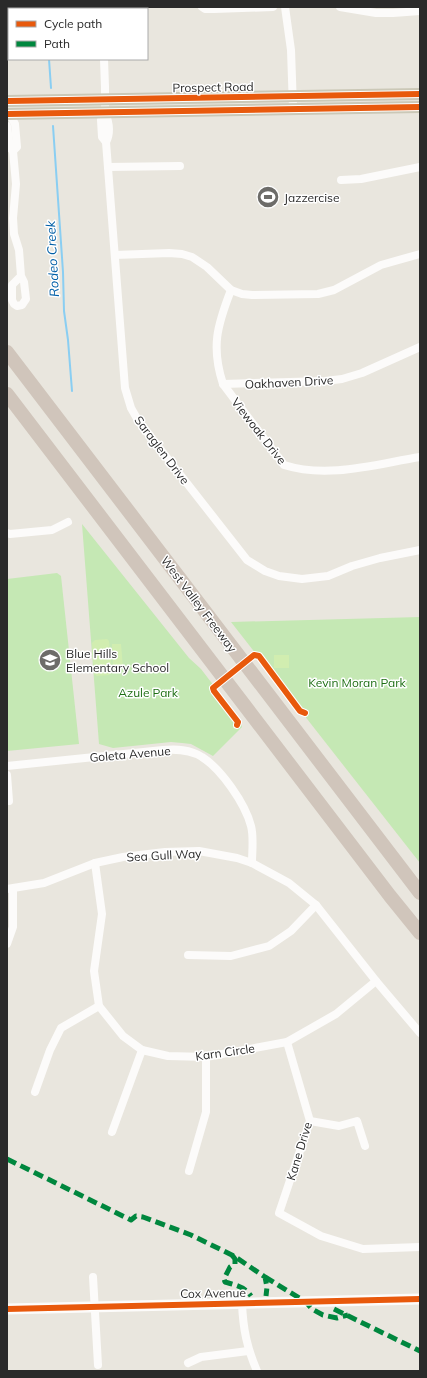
<svg xmlns="http://www.w3.org/2000/svg" width="427" height="1378" font-family="Mulish,sans-serif">
	<rect width="100%" height="100%" fill="#e9e6de"/>
	<g fill="#c5e8b4">
		<path d="M82 524 189 658 201 669 240 720 242 727 213 756 191 744 182 743 171 742 113 748 99 744Z"/>
		<path d="M57 573 61 576 79 744 7 751V579Z"/>
		<path d="M420 617V863L231 622Z"/>
	</g>
	<g fill="#d1edb0">
		<path d="M107 639 109 641 112 672 109 675 97 676 94 674 92 643 95 640Z"/>
		<path d="M112 644H121L123 668 113 669Z"/>
		<rect x="274" y="655" width="15" height="13"/>
	</g>
	<g fill="none" stroke-linecap="round" stroke-linejoin="round">
		<g stroke="#8acef2" stroke-width="2">
			<path d="M45 7V9"/>
			<path d="M49 59 51 88"/>
			<path d="M53 126 63 272 64 311 68 340 72 391"/>
		</g>
		<g stroke="#fcfbfa" stroke-width="8">
			<path d="M100 7V9"/>
			<path d="M202 7 205 9H214L273 7"/>
			<path d="M285 7 291 50 293 108"/>
			<path d="M340 7 376 13H393L420 11"/>
			<path d="M104 59 105 87V112L101 120 102 137 106 142 125 388 131 408 139 422 247 560 265 571 279 576 302 579 328 576 352 566 380 558 420 550"/>
			<path d="M105 112C109 122 111 133 106 142"/>
			<path d="M9 113 15 124 17 147 13 151"/>
			<path d="M7 126 10 148 13 151 16 184 13 218 14 234 19 250 21 276 24 282 26 299 22 305 17 306 14 304 12 300V285L21 276"/>
			<path d="M108 167 180 166"/>
			<path d="M341 180 361 179 420 167"/>
			<path d="M115 255 169 253 182 254 192 257 207 267 231 290 242 294 252 295 318 294 334 290 381 265 420 254"/>
			<path d="M231 290C217 326 211 347 223 384L284 465C328 479 376 464 420 457"/>
			<path d="M223 384 325 381 342 379 362 373 420 347"/>
			<path d="M7 533 10 534 52 530 68 522"/>
			<path d="M7 766 163 750C176 749 190 749 202 757 221 769 245 803 251 826 254 837 252 851 252 863"/>
			<path d="M7 775 9 801"/>
			<path d="M95 863 102 914 94 971 99 1006 123 1036 142 1050 168 1056 206 1057 287 1042 336 1014 376 981"/>
			<path d="M7 889 44 883 95 863 123 857 165 852 199 851 237 858 252 863 289 883 316 905 376 981 420 1033"/>
			<path d="M7 944 13 927V889"/>
			<path d="M188 955 231 956 269 946 291 931 316 905"/>
			<path d="M287 1042 310 1121 279 1213 321 1236 363 1249 420 1247"/>
			<path d="M35 1092 50 1050 61 1028 99 1006"/>
			<path d="M310 1121 339 1126 357 1121 365 1146"/>
			<path d="M112 1132 142 1050"/>
			<path d="M189 1171 206 1112V1057"/>
			<path d="M93 1277 98 1365"/>
			<path d="M242 1303C243 1329 247 1348 257 1371"/>
			<path d="M188 1363 201 1357 248 1351"/>
		</g>
		<path stroke="#fcfbfa" stroke-width="11" d="M7 1309 420 1299"/>
		<g stroke="#cbc8b7" stroke-width="12">
			<path d="M7 101 420 94"/>
			<path d="M7 114 420 107"/>
		</g>
		<g stroke="#d0c5bb" stroke-width="14">
			<path d="M7 352 420 893"/>
			<path d="M7 394 390 896 420 933"/>
		</g>
		<g stroke="#00873e" stroke-width="5" stroke-dasharray="10 5" stroke-linecap="butt">
			<path d="M7 1159 131 1220 136 1216 143 1217 191 1235 234 1256 265 1277 267 1287 266 1296"/>
			<path d="M232 1255 235 1259V1264L230 1267 224 1279 225 1282C236 1285 245 1287 251 1296"/>
			<path d="M265 1277 306 1302 312 1309 323 1315 337 1318 348 1315"/>
			<path d="M334 1309 420 1351"/>
		</g>
		<g stroke="#fff" stroke-width="8">
			<g id="cycleway">
				<path d="M7 101 420 94"/>
				<path d="M7 114 420 107"/>
				<path d="M237 725 238 722 214 691 213 688 254 655 259 656 300 711 305 713"/>
				<path d="M7 1309 420 1299"/>
			</g>
		</g>
		<use href="#cycleway" stroke="#e8590c" stroke-width="6"/>
	</g>
	<defs>
		<g id="stadium-disc" transform="scale(1.15)"><circle r="9.5" fill="#6d6c69" stroke="#fff"/><path d="M0-5a6.5 5 0 1 0 0 10a6.5 5 0 1 0 0-10ZM-3.5-1.8h7v3.6h-7Z" fill="#fff"/></g>
		<g id="school-disc" transform="scale(1.15)"><circle r="9.5" fill="#6d6c69" stroke="#fff"/><path d="M0-5L7-2L0 1L-7-2ZM-4 1L0 2.5L4 1V4Q0 6-4 4Z" fill="#fff"/></g>
	</defs>
	<g fill-rule="evenodd">
		<use href="#stadium-disc" x="268" y="197"/>
		<use href="#school-disc" x="50" y="660"/>
	</g>
	<g text-anchor="middle" dominant-baseline="central" stroke-width="3" stroke-linejoin="round" paint-order="stroke">
		<g font-size="12" fill="#2a2a2a" stroke="#fff">
			<text transform="translate(213 87) rotate(-1)">Prospect Road</text>
			<text transform="translate(289 382) rotate(-3)">Oakhaven Drive</text>
			<text transform="translate(259 431) rotate(52)">Viewoak Drive</text>
			<text transform="translate(162 450) rotate(53)">Saraglen Drive</text>
			<text transform="translate(199 604) rotate(53)">West Valley Freeway</text>
			<text transform="translate(130 754) rotate(-5)">Goleta Avenue</text>
			<text transform="translate(164 855) rotate(-3)">Sea Gull Way</text>
			<text transform="translate(225 1052) rotate(-8)">Karn Circle</text>
			<text transform="translate(299 1151) rotate(-73)">Kane Drive</text>
			<text transform="translate(213 1293) rotate(-1)">Cox Avenue</text>
		</g>
		<g font-size="12" fill="#2a2a2a" stroke="#fff" text-anchor="start">
			<text x="284" y="197">Jazzercise</text>
			<text x="66" y="653">Blue Hills<tspan x="66" dy="14">Elementary School</tspan></text>
		</g>
		<g font-size="12" fill="#1d6e13" stroke="#fff">
			<text x="357" y="682">Kevin Moran Park</text>
			<text x="148" y="692">Azule Park</text>
		</g>
		<g font-size="13" font-style="italic" fill="#005fa7" stroke="#fff">
			<text transform="translate(52 259) rotate(-93)">Rodeo Creek</text>
		</g>
	</g>
	<rect width="427" height="1378" fill="none" stroke="#2a2a2a" stroke-width="16"/>
	<rect x="8" y="8" width="140" height="52" fill="#ffffff" stroke="#aaaaaa"/>
	<rect x="16" y="21" width="20" height="6" fill="#e8590c" stroke="#aaaaaa"/>
	<text x="44" y="28" font-size="12" fill="#2a2a2a">Cycle path</text>
	<rect x="16" y="41" width="20" height="6" fill="#00873e" stroke="#aaaaaa"/>
	<text x="44" y="48" font-size="12" fill="#2a2a2a">Path</text>
</svg>
